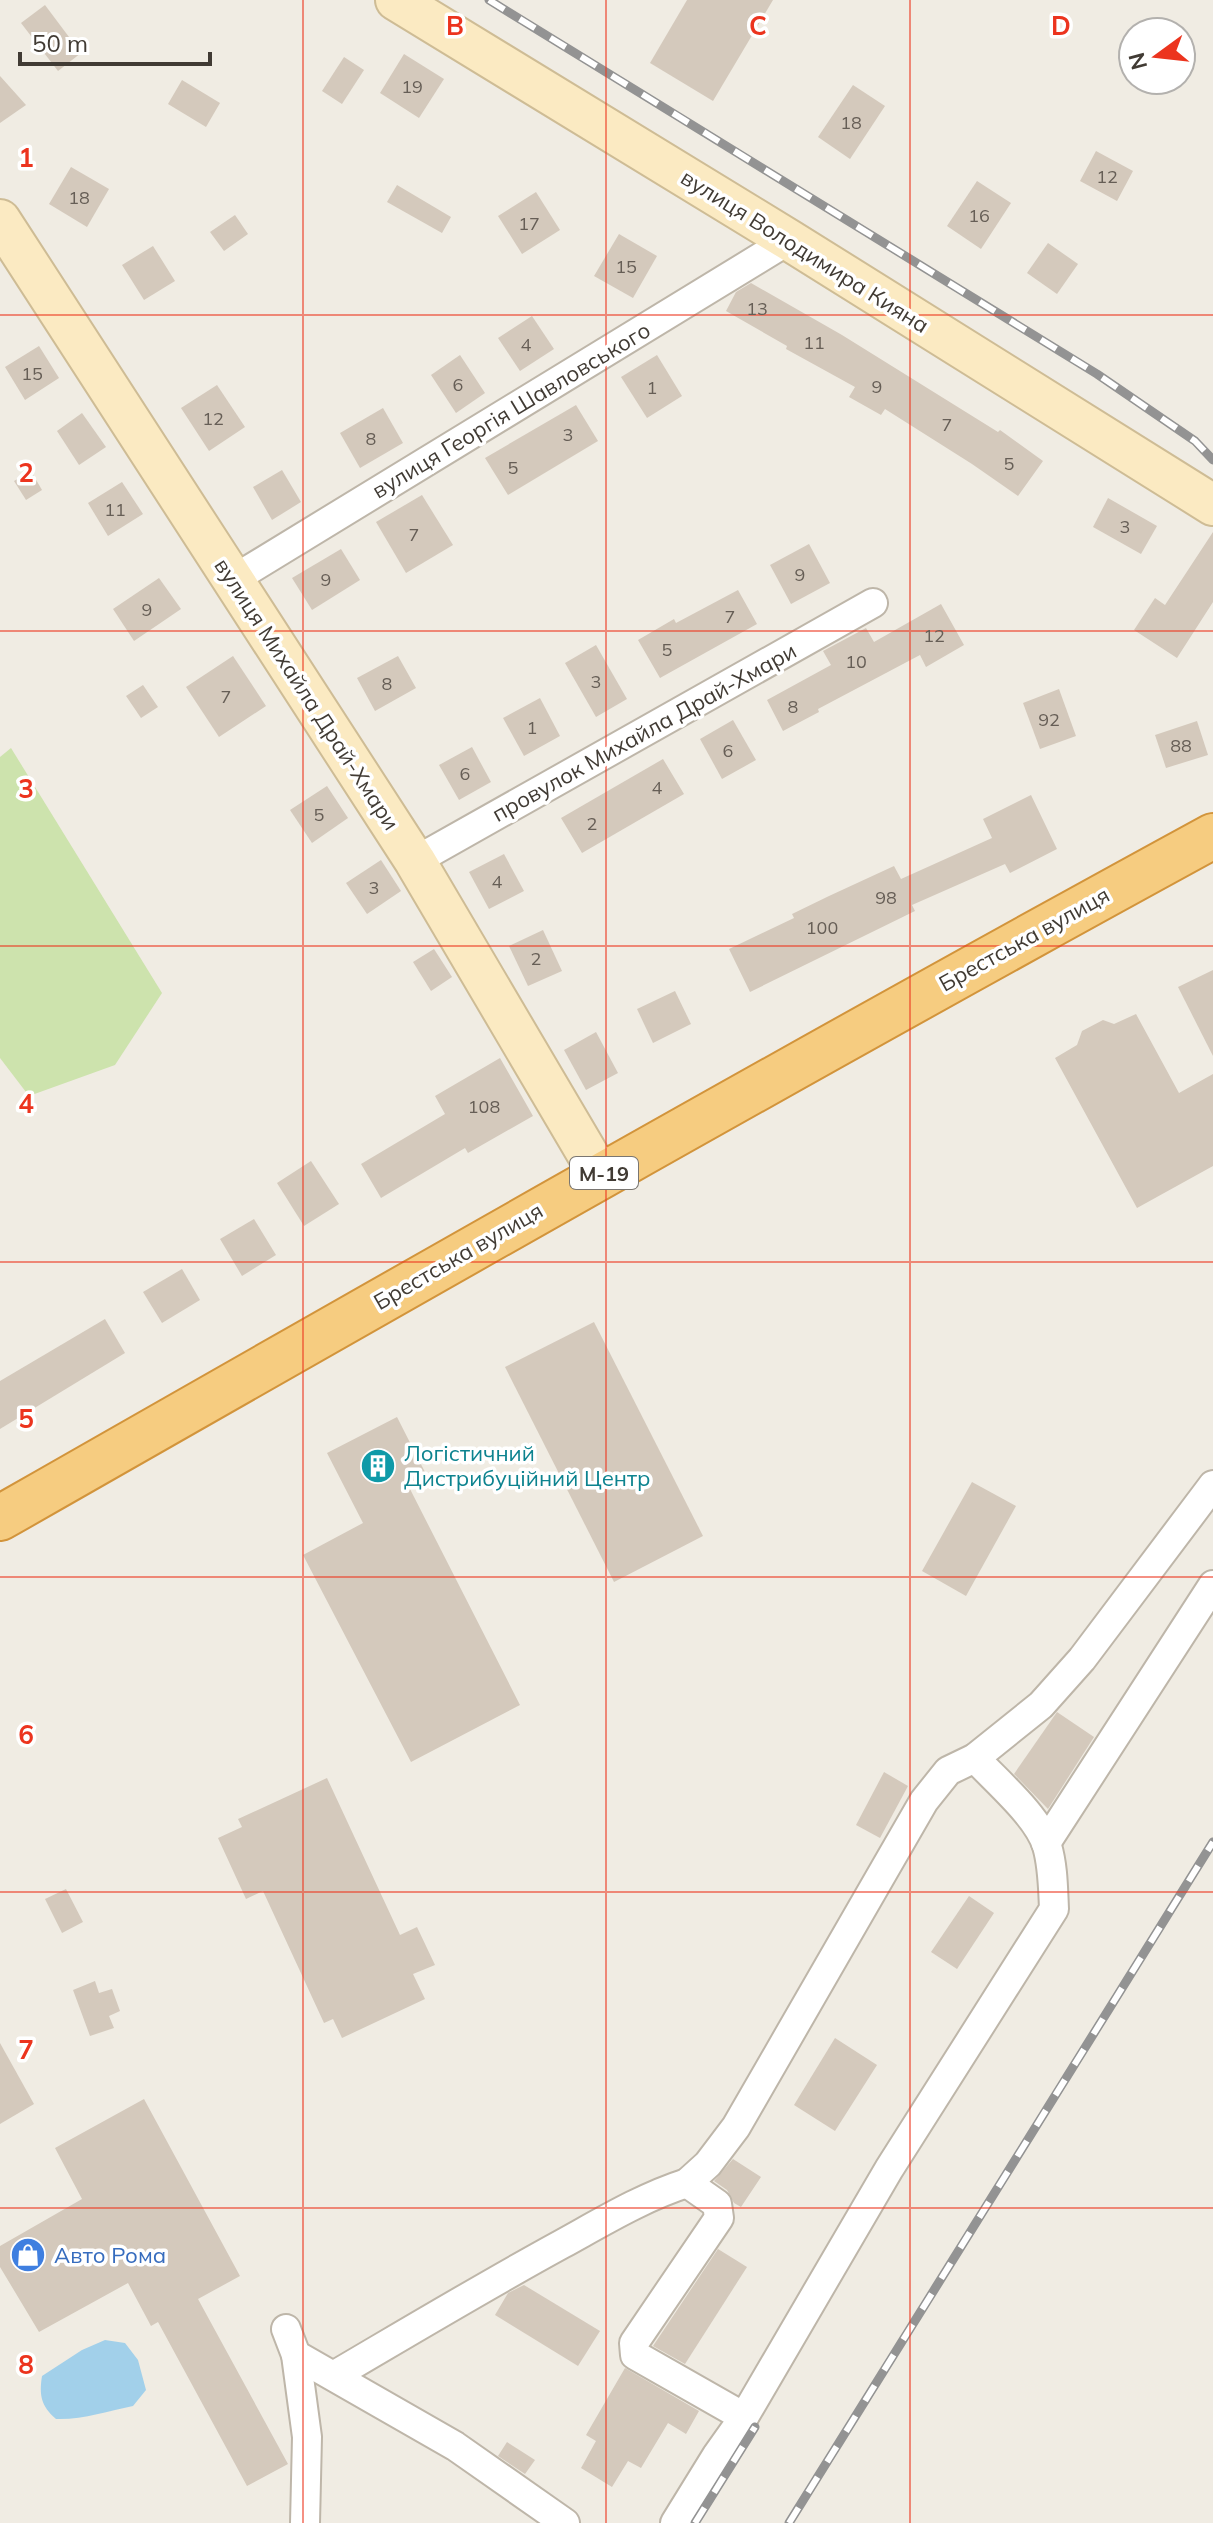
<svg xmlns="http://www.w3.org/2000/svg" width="1213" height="2523" font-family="Mulish,sans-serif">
	<rect width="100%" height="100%" fill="#f0ece3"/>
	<path fill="#cde3ad" d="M11 748 162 993 115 1065 29 1096 0 1058V757Z"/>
	<path fill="#a2d0ea" d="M105 2340 125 2343 138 2360 146 2390 133 2406C108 2411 82 2420 56 2419 41 2406 39 2395 42 2376L82 2350Z"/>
	<g fill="#d4c9bc">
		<path d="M687 0H773L713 101 650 63Z"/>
		<path d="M45 5 81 53 58 71 21 23Z"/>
		<path d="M404 54 444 79 419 118 380 93Z"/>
		<path d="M344 57 364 70 342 104 322 91Z"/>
		<path d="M0 76 26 105 0 123Z"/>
		<path d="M182 80 220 103 206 127 168 104Z"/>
		<path d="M853 85 885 106 850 159 818 137Z"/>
		<path d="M1096 151 1133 171 1117 201 1080 181Z"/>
		<path d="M71 167 109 189 87 227 49 204Z"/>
		<path d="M977 181 1011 203 981 249 947 226Z"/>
		<path d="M397 185 451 217 442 233 387 202Z"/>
		<path d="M536 192 560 230 522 254 498 216Z"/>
		<path d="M235 215 248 234 224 251 210 232Z"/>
		<path d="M619 234 657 256 633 298 594 276Z"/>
		<path d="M1048 243 1078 264 1057 294 1027 273Z"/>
		<path d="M153 246 175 281 144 300 122 265Z"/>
		<path d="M751 283 842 335 998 432 1000 430 1043 461 1018 496 972 464 885 409 881 415 849 397 855 387 786 349 787 346 726 311 736 292Z"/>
		<path d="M532 316 554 349 520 371 498 338Z"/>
		<path d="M39 346 59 378 25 400 5 367Z"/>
		<path d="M460 355 485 393 456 413 431 375Z"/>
		<path d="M657 355 682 396 647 418 621 377Z"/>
		<path d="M217 385 245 427 209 451 181 408Z"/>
		<path d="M576 405 598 441 508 495 485 458Z"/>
		<path d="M383 408 403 443 360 468 340 433Z"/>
		<path d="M82 413 106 447 79 465 57 431Z"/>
		<path d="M282 470 301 502 272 520 253 487Z"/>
		<path d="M31 471 42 490 26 500 14 481Z"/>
		<path d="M122 482 143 514 108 536 88 503Z"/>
		<path d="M422 495 453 545 406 573 376 522Z"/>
		<path d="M1108 498 1157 526 1141 554 1093 527Z"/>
		<path d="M1213 532V602L1177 658 1134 630 1155 598 1165 605Z"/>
		<path d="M809 544 830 583 791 604 770 565Z"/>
		<path d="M341 549 360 580 312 610 292 578Z"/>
		<path d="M159 578 181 609 134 641 113 609Z"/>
		<path d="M738 590 757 624 660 678 638 640 674 619 676 623Z"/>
		<path d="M941 604 964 645 926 667 920 655 818 709 819 712 783 731 767 700 831 665 823 651 866 628 874 642Z"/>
		<path d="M596 645 627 699 596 717 565 663Z"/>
		<path d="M233 656 266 706 219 737 186 687Z"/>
		<path d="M398 656 416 688 375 711 357 678Z"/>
		<path d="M143 685 158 707 141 718 126 696Z"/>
		<path d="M1059 689 1076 736 1040 749 1023 703Z"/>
		<path d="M540 698 560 736 524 756 503 718Z"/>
		<path d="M733 720 756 760 722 779 700 739Z"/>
		<path d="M1197 721 1208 755 1166 768 1155 735Z"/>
		<path d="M472 747 491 782 459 800 439 765Z"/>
		<path d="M663 759 684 794 582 853 561 818Z"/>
		<path d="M327 786 348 818 312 843 290 810Z"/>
		<path d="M1031 795 1057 849 1010 873 1005 864 912 905 915 911 750 992 729 949 794 918 792 914 829 896 894 866 901 879 992 838 983 819Z"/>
		<path d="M504 854 524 891 489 909 469 872Z"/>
		<path d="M381 860 401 891 367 914 346 883Z"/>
		<path d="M543 930 562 971 528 986 509 946Z"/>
		<path d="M434 949 452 977 431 991 413 962Z"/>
		<path d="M1213 970V1056L1178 987Z"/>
		<path d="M675 991 691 1024 653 1043 637 1009Z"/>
		<path d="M1136 1014 1179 1093 1213 1074V1166L1137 1208 1055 1058 1077 1045 1082 1031 1103 1020 1114 1024Z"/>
		<path d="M596 1032 618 1073 586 1090 564 1050Z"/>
		<path d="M500 1058 533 1116 468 1153 465 1148 381 1198 361 1164 445 1114 435 1096Z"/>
		<path d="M311 1161 339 1204 304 1226 277 1183Z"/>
		<path d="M254 1219 276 1255 242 1276 220 1239Z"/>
		<path d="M182 1269 200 1300 162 1323 143 1292Z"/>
		<path d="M105 1319 125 1353 0 1429V1381Z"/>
		<path d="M594 1322 703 1536 614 1582 505 1367Z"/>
		<path d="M397 1417 429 1480 410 1489 520 1705 411 1762 303 1555 363 1523 327 1453Z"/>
		<path d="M972 1482 1016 1506 966 1596 922 1571Z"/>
		<path d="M1057 1712 1094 1737 1048 1809 1014 1774Z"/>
		<path d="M884 1772 908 1786 880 1838 856 1825Z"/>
		<path d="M327 1778 400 1935 417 1927 435 1965 413 1974 425 1999 342 2038 333 2019 324 2023 263 1891 246 1899 218 1838 242 1827 238 1819Z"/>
		<path d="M66 1889 83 1922 62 1933 45 1899Z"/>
		<path d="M969 1896 994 1913 957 1969 931 1952Z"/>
		<path d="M95 1981 99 1993 112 1989 120 2011 109 2016 114 2028 90 2036 73 1990Z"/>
		<path d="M835 2038 877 2065 835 2131 794 2105Z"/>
		<path d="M0 2043 34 2104 0 2124Z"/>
		<path d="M144 2099 240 2276 198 2299 288 2464 247 2486 158 2322 151 2326 128 2283 39 2332 0 2267V2246L82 2199 55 2148Z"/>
		<path d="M733 2159 761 2177 741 2207 734 2203 727 2190 714 2181Z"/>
		<path d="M718 2249 747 2267 685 2364 653 2346Z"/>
		<path d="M524 2285 600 2331 578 2366 495 2315 508 2293Z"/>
		<path d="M625 2368 699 2411 686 2434 668 2423 641 2468 628 2461 612 2487 581 2468 596 2441 586 2435Z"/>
		<path d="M507 2442 535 2460 525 2474 498 2456Z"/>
	</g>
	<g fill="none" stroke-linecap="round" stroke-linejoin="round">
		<g stroke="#beb6a9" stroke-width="32">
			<g id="minor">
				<path d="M234 579 789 240"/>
				<path d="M415 861 873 603"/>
				<path d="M1046 1843 1213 1585"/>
				<path d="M286 2329 296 2355 455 2446 565 2523"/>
				<path d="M296 2355 307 2437 305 2523"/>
				<path d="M335 2375C410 2331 485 2286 562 2244 602 2222 643 2197 687 2183"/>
				<path d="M744 2417 635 2355 634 2343 719 2218 717 2204 687 2183 708 2164 736 2127 924 1801 948 1771 975 1758 1041 1705 1082 1659 1213 1485"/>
				<path d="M675 2523 717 2455 744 2417 889 2169 1054 1909C1053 1888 1053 1866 1047 1846 1038 1816 996 1781 975 1758"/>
			</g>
		</g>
		<g stroke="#cebc95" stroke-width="44">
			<g id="secondary">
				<path d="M396 0 789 240 1213 505"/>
				<path d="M0 220 415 861 600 1175"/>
			</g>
		</g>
		<g stroke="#d2943b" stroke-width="48">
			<path id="trunk" d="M0 1518C403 1288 806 1058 1213 836"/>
		</g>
		<use href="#minor" stroke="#fff" stroke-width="28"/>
		<use href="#secondary" stroke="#fbeac2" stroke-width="40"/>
		<use href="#trunk" stroke="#f6cc80" stroke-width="44"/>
		<g stroke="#939393" stroke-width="9">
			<g id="rail">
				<path d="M489 0 1097 374 1195 441 1213 460"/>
				<path d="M695 2523 755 2427"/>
				<path d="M789 2523 1213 1842"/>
			</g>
		</g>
		<use href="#rail" stroke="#fff" stroke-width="6" stroke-dasharray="18" stroke-linecap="butt"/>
	</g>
	<path fill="none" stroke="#ec341e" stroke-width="2" stroke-opacity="0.55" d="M303 0V2523M606 0V2523M910 0V2523M0 315H1213M0 631H1213M0 946H1213M0 1262H1213M0 1577H1213M0 1892H1213M0 2208H1213"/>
	<defs>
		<g id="building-disc" transform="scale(1.8)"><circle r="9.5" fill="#0f9aa8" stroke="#fff"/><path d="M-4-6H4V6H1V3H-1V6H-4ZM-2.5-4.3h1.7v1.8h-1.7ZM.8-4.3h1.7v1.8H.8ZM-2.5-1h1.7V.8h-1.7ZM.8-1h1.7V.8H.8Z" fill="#fff"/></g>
		<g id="shop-disc" transform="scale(1.8)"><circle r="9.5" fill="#3f7fe0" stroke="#fff"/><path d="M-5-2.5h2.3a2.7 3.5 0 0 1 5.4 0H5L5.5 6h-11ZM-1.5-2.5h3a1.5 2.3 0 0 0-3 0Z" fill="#fff"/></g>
	</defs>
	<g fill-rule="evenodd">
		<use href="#building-disc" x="378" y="1466"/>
		<use href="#shop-disc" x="28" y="2255"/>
	</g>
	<g text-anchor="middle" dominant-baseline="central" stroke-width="7" stroke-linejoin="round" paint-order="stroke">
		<g font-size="18" fill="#665e56">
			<text x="412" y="86">19</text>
			<text x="851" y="122">18</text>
			<text x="1107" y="176">12</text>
			<text x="79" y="197">18</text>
			<text x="979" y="215">16</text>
			<text x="529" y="223">17</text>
			<text x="626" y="266">15</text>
			<text x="757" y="308">13</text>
			<text x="814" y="342">11</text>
			<text x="526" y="344">4</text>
			<text x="32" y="373">15</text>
			<text x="458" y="384">6</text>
			<text x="877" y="386">9</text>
			<text x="652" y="387">1</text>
			<text x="213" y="418">12</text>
			<text x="947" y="424">7</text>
			<text x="568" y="434">3</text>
			<text x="371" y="438">8</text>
			<text x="1009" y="463">5</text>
			<text x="513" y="467">5</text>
			<text x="115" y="509">11</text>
			<text x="1125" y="526">3</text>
			<text x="414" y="534">7</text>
			<text x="800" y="574">9</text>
			<text x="326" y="579">9</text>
			<text x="147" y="609">9</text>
			<text x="730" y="616">7</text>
			<text x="934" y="635">12</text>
			<text x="667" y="649">5</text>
			<text x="856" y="661">10</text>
			<text x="596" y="681">3</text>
			<text x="387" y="683">8</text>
			<text x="226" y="696">7</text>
			<text x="793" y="706">8</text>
			<text x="1049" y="719">92</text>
			<text x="532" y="727">1</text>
			<text x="1181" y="745">88</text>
			<text x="728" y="750">6</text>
			<text x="465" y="773">6</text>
			<text x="657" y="787">4</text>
			<text x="319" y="814">5</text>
			<text x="592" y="823">2</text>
			<text x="497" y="881">4</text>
			<text x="374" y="887">3</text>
			<text x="886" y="897">98</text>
			<text x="822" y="927">100</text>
			<text x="536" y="958">2</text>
			<text x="484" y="1106">108</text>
		</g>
		<rect fill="#fff" stroke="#7a7671" stroke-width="2" x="570" y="1157" width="68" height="32" rx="6"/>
		<g font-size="20" font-weight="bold" fill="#413b34">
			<text x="604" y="1173">М-19</text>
		</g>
		<g font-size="22" fill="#413b34" stroke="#fff">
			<text transform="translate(805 251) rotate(32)">вулиця Володимира Кияна</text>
			<text transform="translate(511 410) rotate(-31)">вулиця Георгія Шавловського</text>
			<text transform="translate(307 694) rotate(57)">вулиця Михайла Драй-Хмари</text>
			<text transform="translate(644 732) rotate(-29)">провулок Михайла Драй-Хмари</text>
			<text transform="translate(1024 939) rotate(-29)">Брестська вулиця</text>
			<text transform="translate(458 1256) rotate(-30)">Брестська вулиця</text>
		</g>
		<g font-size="22" fill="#0d838f" stroke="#fff" text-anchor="start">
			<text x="404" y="1453">Логістичний<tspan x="404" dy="25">Дистрибуційний Центр</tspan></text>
		</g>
		<g font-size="22" fill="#366cbe" stroke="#fff" text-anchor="start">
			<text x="54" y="2255">Авто Рома</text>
		</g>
	</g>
	<g font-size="26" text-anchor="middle" font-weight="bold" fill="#ec341e" stroke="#fff" stroke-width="7" stroke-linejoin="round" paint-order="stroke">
		<text x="455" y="35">B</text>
		<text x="758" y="35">C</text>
		<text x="1061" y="35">D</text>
		<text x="26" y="167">1</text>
		<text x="26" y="482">2</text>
		<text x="26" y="798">3</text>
		<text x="26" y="1113">4</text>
		<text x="26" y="1428">5</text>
		<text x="26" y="1744">6</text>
		<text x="26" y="2059">7</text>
		<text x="26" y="2374">8</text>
	</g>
	<g transform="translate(1157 56) rotate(255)"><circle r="38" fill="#ffffff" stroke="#b3b1ae" stroke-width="2"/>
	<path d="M0-6L14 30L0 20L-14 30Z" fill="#ec341e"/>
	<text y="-12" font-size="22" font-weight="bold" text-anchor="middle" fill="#413b34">N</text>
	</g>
	<path d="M20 52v12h190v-12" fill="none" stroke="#413b34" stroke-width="4"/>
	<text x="32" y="52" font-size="24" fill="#413b34" stroke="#ffffff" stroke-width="6" paint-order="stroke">50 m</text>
</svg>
